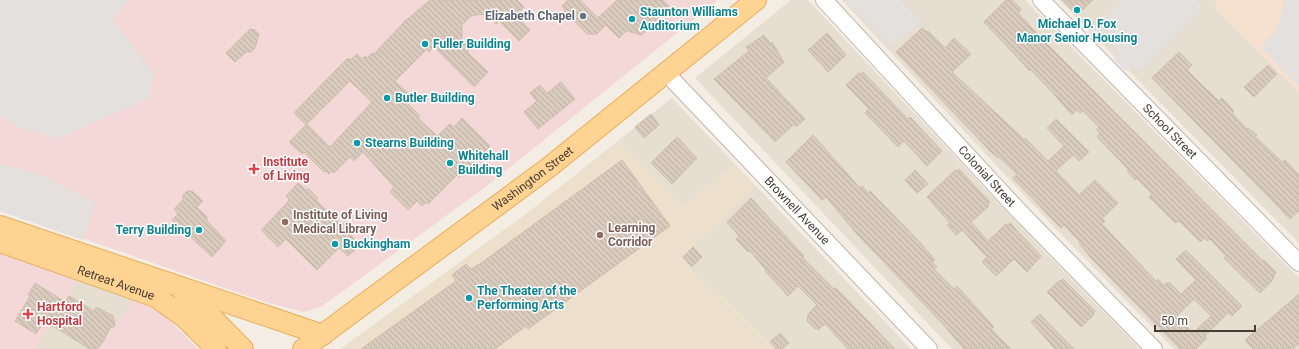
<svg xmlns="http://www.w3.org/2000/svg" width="1299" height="349" font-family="Roboto,sans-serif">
	<defs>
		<pattern id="building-back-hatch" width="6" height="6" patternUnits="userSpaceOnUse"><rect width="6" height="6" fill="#d8cabc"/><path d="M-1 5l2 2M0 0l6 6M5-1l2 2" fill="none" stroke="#bbaea2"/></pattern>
	</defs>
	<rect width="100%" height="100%" fill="#f3ede4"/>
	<g fill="#e7ded2">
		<path d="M791 0H808L1037 244 1140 349H952L695 78Z"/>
		<path d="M842 0H1025L1299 278V349H1174L1051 224Z"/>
		<path d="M1059 0H1217L1215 8 1299 92V243Z"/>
		<path d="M672 98 735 164 683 206 619 140Z"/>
		<path d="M756 186 911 349H775L725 299 691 271 681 257Z"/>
		<path d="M77 280 134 299 99 349H35Z"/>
	</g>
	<path fill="#f6e0ce" d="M1217 0H1299V92L1215 8Z"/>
	<path fill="#ece0cd" d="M619 140 683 206 735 164 756 186 681 257 691 271 725 299 775 349H340L526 214Z"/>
	<g fill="#f4d7d7">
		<path d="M0 0H718L484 188 321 307 303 312 259 300 0 209Z"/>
		<path d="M0 253 77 280 35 349H0Z"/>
		<path d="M134 299 157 307 198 349H99Z"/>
	</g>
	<g fill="#e3e0dd">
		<path d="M0 0H128L113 19 154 74 149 98 59 138 15 126 0 115Z"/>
		<path d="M846 0H901L921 23 891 45Z"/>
		<path d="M1122 0H1196L1202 8 1140 71 1133 65 1126 71 1114 59 1119 54V51L1107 39H1104L1099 44 1088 34Z"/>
		<path d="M1284 0H1299V87L1261 47 1278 28Z"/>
		<path d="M0 164 41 175 96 203 83 240 0 211Z"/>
	</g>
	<g fill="url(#building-back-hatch)" stroke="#cfbeac" fill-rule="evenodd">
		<path d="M430 0H517L524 7 516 16 530 30 519 41 499 21 496 24 490 18 482 14 471 16 462 25V39L470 49 467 52 488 72 474 87 434 47 429 52 427 49 395 81 410 95 404 100 420 116 418 118 437 136 450 124 454 127 462 118 490 146 459 177 457 175 428 204 426 202 422 206 417 201 408 210 390 192 394 187 363 152 354 161 350 157 334 173 332 171 329 174 326 171 324 172 304 152 302 154 289 142 306 125 294 113 336 70 348 58 350 60 357 54 362 59 365 56 367 58 372 53 374 54 405 21ZM350 81 372 102 330 147 307 124Z"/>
		<path d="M568 0H580L598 18 617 0H663L669 6 642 35 626 31 619 38 606 25 597 34H587L564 11 565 10 562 6Z"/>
		<path d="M1006 0H1012L1021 9 1018 13 1052 49 1263 261 1264 260 1276 272 1271 282 1260 293 1224 258 1226 256 1210 239 1207 241 1204 238 1200 242 1179 221 1175 223 1149 197 1152 194 1136 178 1135 180 1127 171 1129 170 1097 137 1100 133 1097 130 1099 127 1083 111 1080 113 1077 110 1072 115 1051 91 1031 70 1030 71 984 22Z"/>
		<path d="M1062 0H1093L1077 15Z"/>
		<path d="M922 28 927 32 928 31 945 48 954 38 971 54 952 72 1013 129 1024 139 1025 138 1048 161 1064 146 1047 128 1056 119 1089 152 1079 161 1073 155 1056 171 1079 195 1095 180 1118 203 1102 219 1105 221 1102 224 1156 281 1158 279 1163 285 1169 282 1181 294 1196 280 1176 259 1186 250 1242 306 1232 316 1228 313 1205 336 1207 338 1196 349H1180L1090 257 1079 243 1080 242 1064 225 1061 228 1051 218 1013 178 1017 174 999 157 998 158 991 152 896 52ZM1194 299 1211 316 1193 333 1177 316Z"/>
		<path d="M250 29 255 30 259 34 255 48 251 52H246L235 62 226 53Z"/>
		<path d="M827 33 846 55 828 72 808 50Z"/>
		<path d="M764 35 771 44 772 42 784 62 766 78 805 119 796 127 794 124 775 142 714 79 749 51 746 47Z"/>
		<path d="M1179 52 1192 65 1187 70 1203 86 1219 101 1222 98 1234 111 1232 113 1247 129 1248 128 1257 135 1255 136 1282 162 1285 160 1299 175V211L1290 219 1152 78Z"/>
		<path d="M1268 65 1277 74 1254 97 1244 87Z"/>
		<path d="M863 72 908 119 910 117 942 151 927 166 904 141 898 147 865 113 869 109 846 85 859 73 861 74Z"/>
		<path d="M561 82 575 99 538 129 524 112 537 101 530 93 540 85 547 93Z"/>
		<path d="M651 114 659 125 644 138 635 127Z"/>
		<path d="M813 135 860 188 862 186 868 193 870 191 918 240 935 260 932 262 937 267 934 269 954 289 957 286 994 327 991 329 1011 349H964L941 322 856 233 826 197 822 200 786 162Z"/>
		<path d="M677 137 697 158 672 184 651 163Z"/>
		<path d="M622 160 670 226 528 329 526 326 495 349H361L456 281 452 275 466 264 471 269 481 263Z"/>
		<path d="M959 169 990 202 987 204 989 206 971 222 988 241 1006 224 1007 226 1010 223 1041 256 1027 272 1014 259 996 276 982 262 987 257 962 230 956 235 947 225 950 223 927 197 955 170 957 171Z"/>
		<path d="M915 170 928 184 917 193 905 180Z"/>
		<path d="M298 183 306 190 308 188 318 198 316 200 339 223 348 224 347 231 360 245 348 256 339 248 317 270 286 239 278 247 261 230 288 202 289 199 286 196Z"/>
		<path d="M187 191H192L203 201 197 207 207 217V221L226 241 212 257 172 220 178 214 174 209 183 200V195Z"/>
		<path d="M751 198 804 256 803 258 834 289 836 288 895 349H848L825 324 818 330 816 327 815 329 807 321 808 314 817 305 798 286 788 296 765 271 766 270 750 251 748 252 736 239 739 236 727 222Z"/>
		<path d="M693 247 702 257 692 267 683 257Z"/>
		<path d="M1063 279 1095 311 1093 314 1094 315 1081 327 1047 292 1060 280 1061 281Z"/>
		<path d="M35 283 65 302 69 296 94 311 96 307 113 316 115 326 110 328 103 342 97 349H90L44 321 36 334 15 321 30 296 28 295Z"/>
		<path d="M1299 294V344L1293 349H1253L1245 340Z"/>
		<path d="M1040 314 1058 333 1074 349H1055L1031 322Z"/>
		<path d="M780 333 789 343 782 349H776L770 342Z"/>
	</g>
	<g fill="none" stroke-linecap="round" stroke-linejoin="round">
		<g stroke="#c1b6aa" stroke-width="18">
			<g id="minor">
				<path id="s1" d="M824 0 1019 211 1154 349"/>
				<path id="s2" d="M1041 0 1299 263"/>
				<path id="s3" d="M666 73 929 349"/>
			</g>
		</g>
		<g stroke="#e7ae5e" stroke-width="22">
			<g id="major">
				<path d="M0 226 323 335"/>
				<path id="s4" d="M0 242 156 297 184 317 216 349"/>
				<path d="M183 292 197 302 243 349"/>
				<path id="s5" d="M303 349 548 168 756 0"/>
			</g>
		</g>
		<use href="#minor" stroke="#fff" stroke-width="16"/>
		<use href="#major" stroke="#ffd391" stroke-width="20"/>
	</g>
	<g fill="#0f9aa8" stroke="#fff" stroke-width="1.5">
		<circle cx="1077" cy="10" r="4"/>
		<circle cx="632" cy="19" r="4"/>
		<circle cx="425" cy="44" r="4"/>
		<circle cx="387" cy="98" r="4"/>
		<circle cx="357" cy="143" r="4"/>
		<circle cx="450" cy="163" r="4"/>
		<circle cx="199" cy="230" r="4"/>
		<circle cx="335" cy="244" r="4"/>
		<circle cx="469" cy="298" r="4"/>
	</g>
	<circle fill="#6b7280" stroke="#fff" stroke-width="1.5" cx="583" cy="16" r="4"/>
	<g fill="#e0444e" stroke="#fff" stroke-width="1.5">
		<path d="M252 163h4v4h4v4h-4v4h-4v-4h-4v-4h4z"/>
		<path d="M26 308h4v4h4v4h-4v4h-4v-4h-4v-4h4z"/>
	</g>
	<g fill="#8d6e63" stroke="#fff" stroke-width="1.5">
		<circle cx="285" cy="222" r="4"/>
		<circle cx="600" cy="235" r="4"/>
	</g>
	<g text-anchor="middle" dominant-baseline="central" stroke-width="3" stroke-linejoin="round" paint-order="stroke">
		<g font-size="12" font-weight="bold" fill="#0d838f" stroke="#fff" text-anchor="start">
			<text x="640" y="12">Staunton Williams<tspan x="640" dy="14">Auditorium</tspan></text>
			<text x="1077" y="24" text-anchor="middle">Michael D. Fox<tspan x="1077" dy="14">Manor Senior Housing</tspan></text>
			<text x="433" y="44">Fuller Building</text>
			<text x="395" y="98">Butler Building</text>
			<text x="365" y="143">Stearns Building</text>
			<text x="458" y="156">Whitehall<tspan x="458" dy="14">Building</tspan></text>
			<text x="191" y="230" text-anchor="end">Terry Building</text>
			<text x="343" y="244">Buckingham</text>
			<text x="477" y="291">The Theater of the<tspan x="477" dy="14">Performing Arts</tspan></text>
		</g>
		<g font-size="12" font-weight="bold" fill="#5b616d" stroke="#fff" text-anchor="end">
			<text x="575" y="16">Elizabeth Chapel</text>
		</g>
		<g font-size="12" fill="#453c34" stroke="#fff">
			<text stroke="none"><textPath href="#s2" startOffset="184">School Street</textPath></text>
			<text stroke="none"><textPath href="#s1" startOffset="240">Colonial Street</textPath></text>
			<text stroke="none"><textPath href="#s5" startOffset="286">Washington Street</textPath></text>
			<text stroke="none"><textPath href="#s3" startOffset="190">Brownell Avenue</textPath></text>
			<text stroke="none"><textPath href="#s4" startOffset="123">Retreat Avenue</textPath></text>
		</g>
		<g font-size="12" font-weight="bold" fill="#be3a42" stroke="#fff" text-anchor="start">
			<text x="263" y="162">Institute<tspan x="263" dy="14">of Living</tspan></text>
			<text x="37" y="307">Hartford<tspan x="37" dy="14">Hospital</tspan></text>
		</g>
		<g font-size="12" font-weight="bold" fill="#785e54" stroke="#fff" text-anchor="start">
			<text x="293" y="215">Institute of Living<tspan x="293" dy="14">Medical Library</tspan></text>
			<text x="608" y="228">Learning<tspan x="608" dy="14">Corridor</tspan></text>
		</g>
	</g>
	<path d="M1155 325v6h100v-6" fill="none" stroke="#453c34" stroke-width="2"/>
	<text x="1161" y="325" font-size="12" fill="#453c34" stroke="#ffffff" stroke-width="3" paint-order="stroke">50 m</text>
</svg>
